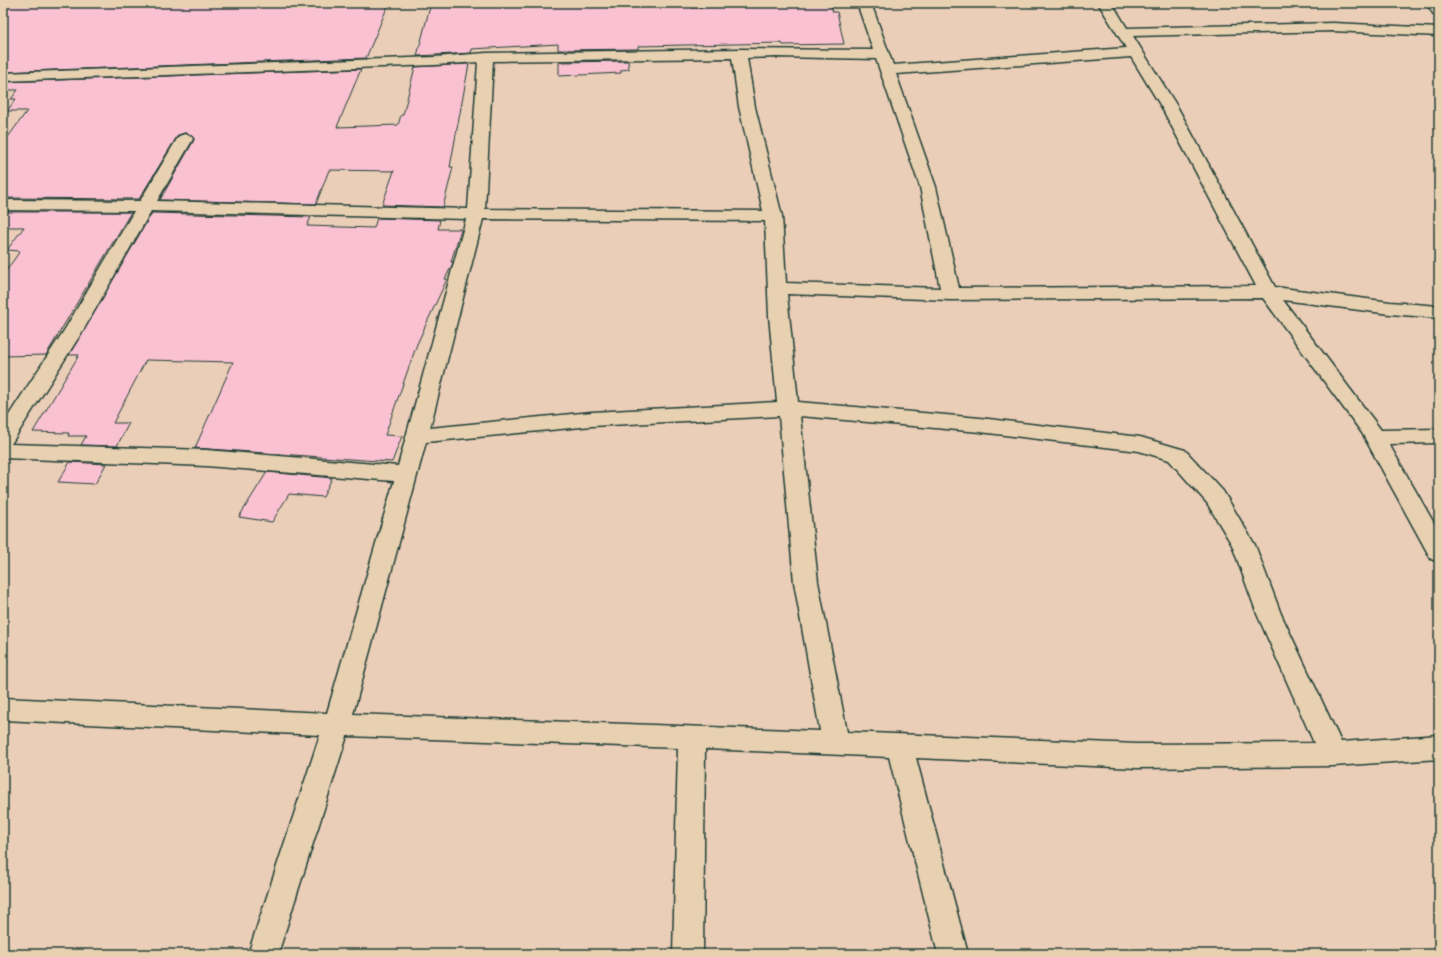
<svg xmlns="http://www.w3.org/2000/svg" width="1442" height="957" font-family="'Architects Daughter',sans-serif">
	<rect width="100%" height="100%" fill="#ebceb8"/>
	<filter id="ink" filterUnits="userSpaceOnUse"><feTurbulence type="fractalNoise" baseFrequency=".025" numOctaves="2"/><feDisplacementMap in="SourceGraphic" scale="8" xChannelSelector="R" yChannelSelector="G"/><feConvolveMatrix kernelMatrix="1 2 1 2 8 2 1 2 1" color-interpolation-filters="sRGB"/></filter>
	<g filter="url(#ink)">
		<g fill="#fac1d3" stroke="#1f3d34">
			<path d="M3 3H389L366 58 3 72Z"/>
			<path d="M431 3H691L692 8 787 3H830L833 12H837L844 44 783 45 782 43 638 46V49L558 50V44L472 49 471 53 417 56Z"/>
			<path d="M628 61 629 69 621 70V73L559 76V62Z"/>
			<path d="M469 64 450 167H453L443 207 382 205 394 171 329 170 316 204 160 200 194 140 192 135 185 133 178 135 139 199 3 198V144L27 111H7L16 99H11L18 90H3V82L361 69 337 127 398 125 401 115H403L415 67Z"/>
			<path d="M3 212H131L46 355 3 356V275L20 251 7 250 24 227H3Z"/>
			<path d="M152 213 311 217 307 226 374 228 377 218 440 220 438 229H461L451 262H453L452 265 445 279H447L417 344 385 435 402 436 392 462 195 448 233 362 146 360 113 423H129L117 446 81 445 86 436H68L69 433 33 432 79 355H69Z"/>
			<path d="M70 462 106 464 95 484 58 482Z"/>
			<path d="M267 472 332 478 323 497 289 494 272 522 239 517Z"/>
		</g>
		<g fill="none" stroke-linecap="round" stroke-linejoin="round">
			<g stroke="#1f3d34" stroke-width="3">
				<g id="minor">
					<path d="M857 3H871L893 65 1126 48 1098 3H1112L1127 28 1333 23 1439 28V36L1333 31 1133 36 1178 108 1275 287 1390 302 1439 306V318L1390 314 1283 300 1381 430 1439 429V443L1389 444 1439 532V562L1431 559 1362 433 1263 298 951 300 787 294 798 402 980 418 1140 437 1185 450 1223 491 1255 545 1281 614 1341 742 1439 735V759L1333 766 1137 768 916 758 968 954H938L889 757 705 749 703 954H673L678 748 347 736 278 954H248L320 735 3 720V698L327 713 394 481 206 466 3 458V424L65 329 134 211 3 210V200L140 201 177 139 179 136 185 134 191 136 193 139 157 201 468 209 478 62 435 65 3 81V73L435 57 486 53 739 49 873 50ZM776 57 876 59 920 187 940 288 786 283 782 216 755 107 747 58ZM1131 57 1162 108 1256 286 959 288 936 187 896 74ZM732 58 739 107 763 211 485 209 493 61ZM151 211 466 219 398 466 206 450 11 444 84 329ZM483 219 765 221 769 316 777 402 592 412 430 428ZM779 416 794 582 820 731 353 714 426 442 592 426ZM800 416 980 432 1139 451 1169 460 1207 503 1232 545 1257 614 1314 743 1137 744 847 732 818 582Z"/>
					<path d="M1426 3H1439V16L1434 15Z"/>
				</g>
			</g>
			<use href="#minor" fill="#e7d1b1" fill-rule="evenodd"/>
		</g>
	</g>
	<rect width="1442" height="957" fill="none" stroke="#e7d1b1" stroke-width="16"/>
	<rect x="8" y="8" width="1426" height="941" fill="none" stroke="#1f3d34" stroke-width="1.5" filter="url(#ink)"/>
</svg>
